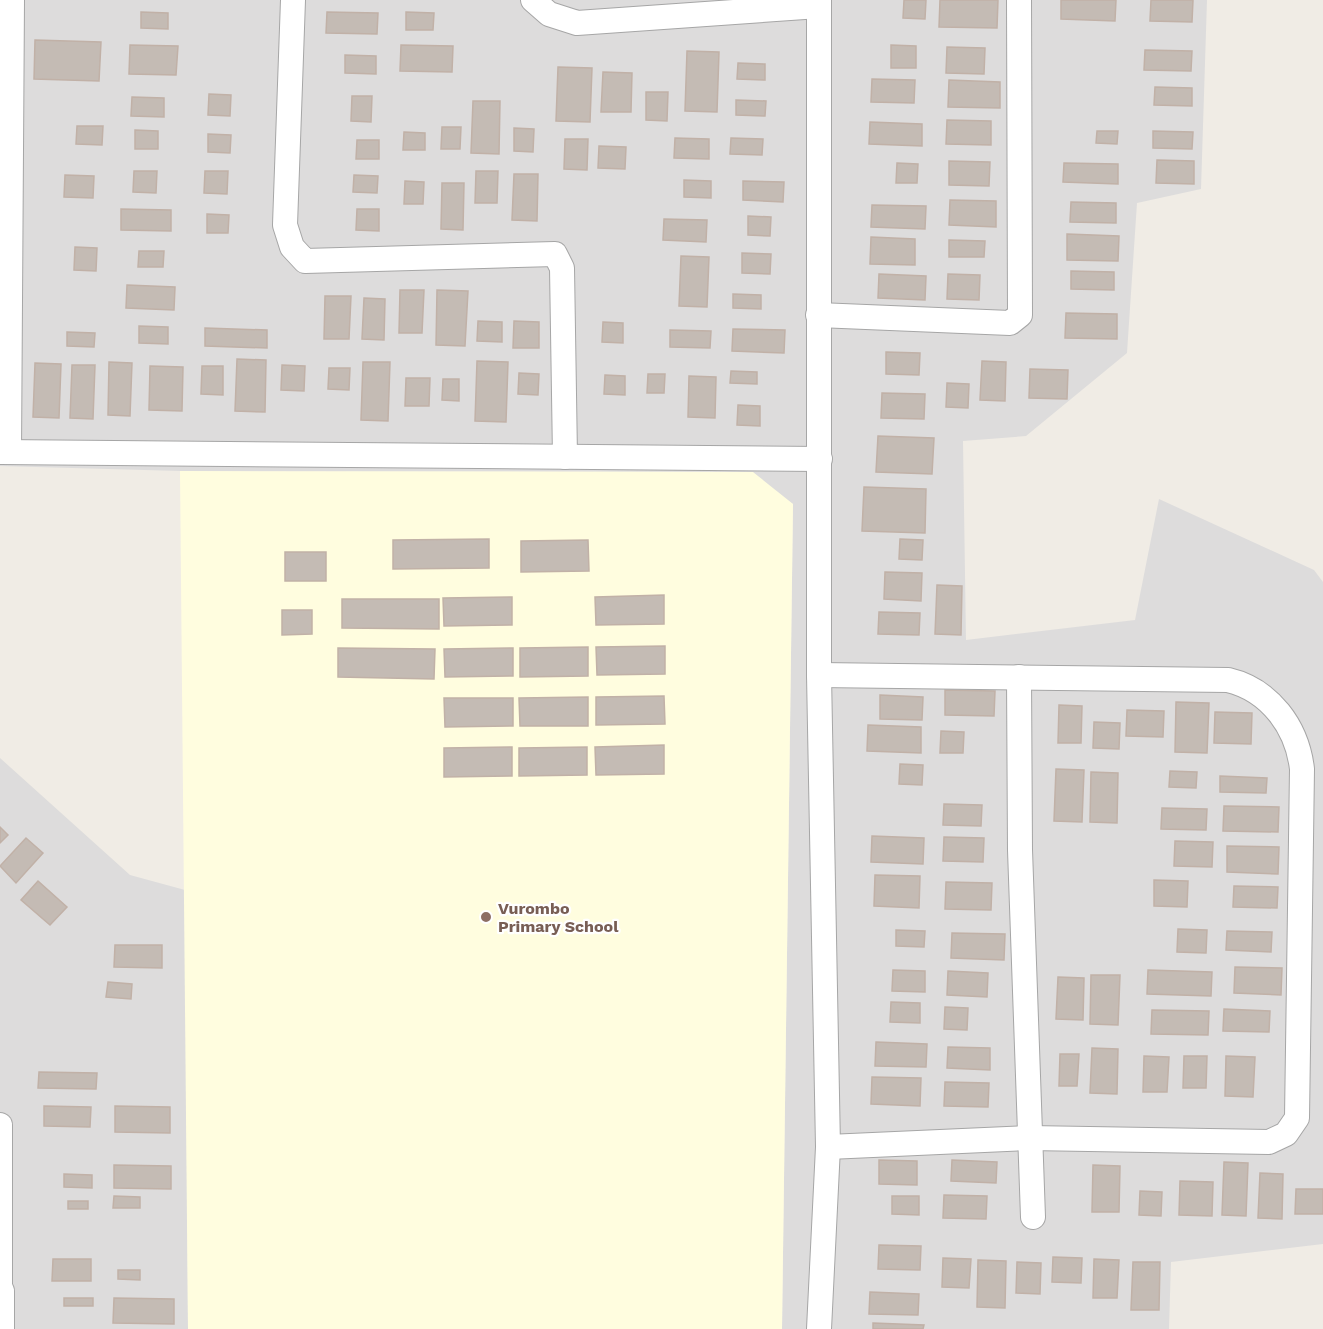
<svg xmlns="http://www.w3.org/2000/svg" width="1323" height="1329" font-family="'Work Sans',sans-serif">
	<rect width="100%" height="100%" fill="#f0ece5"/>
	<g fill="#dddcdc">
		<path d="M0 0H1207L1201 189 1137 203 1127 353 1026 436 963 441 966 640 1135 620 1159 499 1314 570 1323 582V1244L1171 1262 1169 1329H782L793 504 742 472 180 471 0 466Z"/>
		<path d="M0 758 130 875 185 890 188 1329H0Z"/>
	</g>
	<path fill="#fffddf" d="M180 471 753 472 793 504 782 1329H188Z"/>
	<g fill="#c4bbb4" stroke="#c1b1a7" stroke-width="1.5">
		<path d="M904 0H926L925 19 903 18Z"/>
		<path d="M940 0H998L997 28 939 27Z"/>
		<path d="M1061 0H1116L1115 21 1061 19Z"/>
		<path d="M1151 0H1193L1192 22 1150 21Z"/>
		<path d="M141 12 168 13V29L141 28Z"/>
		<path d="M327 12 378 13 377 34 326 33Z"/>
		<path d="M406 12 434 13 433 30H406Z"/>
		<path d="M35 40 101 42 99 81 34 79Z"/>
		<path d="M130 45 178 46 176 75 129 74Z"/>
		<path d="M401 45 453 46 452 72 400 71Z"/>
		<path d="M891 45 916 46V68H891Z"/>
		<path d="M947 47 985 48 984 74 946 73Z"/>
		<path d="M1145 50 1192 51 1191 71 1144 70Z"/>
		<path d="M687 51 719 52 717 112 685 111Z"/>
		<path d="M345 55 376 56V74L345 73Z"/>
		<path d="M738 63 765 64V80L737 79Z"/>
		<path d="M558 67 592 68 590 122 556 121Z"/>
		<path d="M603 72 632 73 631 112H601Z"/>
		<path d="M872 79 915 80 914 103 871 102Z"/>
		<path d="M949 80 1000 82V108L948 107Z"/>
		<path d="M1155 87 1192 88V106L1154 105Z"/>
		<path d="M646 92H668L667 121 646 120Z"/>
		<path d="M209 94 231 95 230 116 208 115Z"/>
		<path d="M352 96H372L371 122 351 121Z"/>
		<path d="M132 97 164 98V117L131 116Z"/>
		<path d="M736 100 766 101 765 116 736 115Z"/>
		<path d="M473 101H500L499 154 471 153Z"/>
		<path d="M947 120 991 121V145L946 144Z"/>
		<path d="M870 122 922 124V146L869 144Z"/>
		<path d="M77 126H103L102 145 76 144Z"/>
		<path d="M442 127H461L460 149H441Z"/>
		<path d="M514 128 534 129 533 152 514 151Z"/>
		<path d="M135 130 158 131V149H135Z"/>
		<path d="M1097 131H1118L1117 144 1096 143Z"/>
		<path d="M1153 131 1193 132 1192 149 1153 148Z"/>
		<path d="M404 132 425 133V150H403Z"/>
		<path d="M208 134 231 135 230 153 208 152Z"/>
		<path d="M675 138 709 139V159L674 158Z"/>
		<path d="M731 138 763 139 762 155 730 154Z"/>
		<path d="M565 139H588L587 170 564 169Z"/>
		<path d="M357 140H379V159H356Z"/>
		<path d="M599 146 626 147 625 169 598 168Z"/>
		<path d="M1157 160 1194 161V184L1156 183Z"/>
		<path d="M949 161 990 162 989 186 949 185Z"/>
		<path d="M897 163 918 164 917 183H896Z"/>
		<path d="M1064 163 1118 164V184L1063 182Z"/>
		<path d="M134 171H157L156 193 133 192Z"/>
		<path d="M205 171H228L227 194 204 193Z"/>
		<path d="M476 171H498L497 203H475Z"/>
		<path d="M514 174H538L537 221 512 220Z"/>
		<path d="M65 175 94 176 93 198 64 197Z"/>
		<path d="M354 175 378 176 377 193 353 192Z"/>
		<path d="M684 180 711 181V198L684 197Z"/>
		<path d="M405 181 424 182 423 204H404Z"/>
		<path d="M743 181 784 182 783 202 743 200Z"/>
		<path d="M442 183H464L463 230 441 229Z"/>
		<path d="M950 200 996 201V227L949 225Z"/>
		<path d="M1071 202 1116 203V223L1070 222Z"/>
		<path d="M872 205 926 206 925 229 871 227Z"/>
		<path d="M121 209 171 210V231L121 230Z"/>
		<path d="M357 209H379V231L356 230Z"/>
		<path d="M207 214 229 215 228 233H207Z"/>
		<path d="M748 216 771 217 770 236 748 235Z"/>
		<path d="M664 219 707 220 706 242 663 240Z"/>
		<path d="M1067 234 1119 236 1118 261 1067 260Z"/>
		<path d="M871 237 915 239V265L870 264Z"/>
		<path d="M949 240 985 241 984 257H949Z"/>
		<path d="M75 247 97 248 96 271 74 270Z"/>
		<path d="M139 251H164L163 267H138Z"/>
		<path d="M742 253 771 254 770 274 742 273Z"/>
		<path d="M681 256 709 257 707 307 679 306Z"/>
		<path d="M1071 271 1114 272V290L1071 289Z"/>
		<path d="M879 274 926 276 925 300 878 298Z"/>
		<path d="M948 274 980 275 979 300 947 299Z"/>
		<path d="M127 285 175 287 174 310 126 308Z"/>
		<path d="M400 290H424L422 333H399Z"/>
		<path d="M437 290 468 291 465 346 436 345Z"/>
		<path d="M733 294 761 295V309L733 308Z"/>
		<path d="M325 296H351L349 339H324Z"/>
		<path d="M364 298 385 299 384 340 362 339Z"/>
		<path d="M1066 313 1117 314V339L1065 338Z"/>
		<path d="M478 321 502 322V342L477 341Z"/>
		<path d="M514 321 539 322V348H513Z"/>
		<path d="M603 322 623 323V343L602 342Z"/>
		<path d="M139 326 168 327V344L139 343Z"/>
		<path d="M205 328 267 330V348L205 346Z"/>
		<path d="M733 329 785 330 784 353 732 351Z"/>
		<path d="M670 330 711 331 710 348 670 347Z"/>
		<path d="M67 332 95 333 94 347 67 346Z"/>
		<path d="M886 352 920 353 919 375 886 374Z"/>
		<path d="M237 359 266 360 265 412 235 411Z"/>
		<path d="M477 361 508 362 506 422 475 421Z"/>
		<path d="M982 361 1006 362 1005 401 980 400Z"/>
		<path d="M109 362 132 363 130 416 108 415Z"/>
		<path d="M363 362H390L388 421 361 420Z"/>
		<path d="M35 363 61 364 59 418 33 417Z"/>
		<path d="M72 365H95L93 419 70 418Z"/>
		<path d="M282 365 305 366 304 391 281 390Z"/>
		<path d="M150 366 183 367 182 411 149 410Z"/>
		<path d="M202 366H223V395L201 394Z"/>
		<path d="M329 368H350L349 390 328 389Z"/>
		<path d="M1030 369 1068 370 1067 399 1029 398Z"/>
		<path d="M731 371 757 372V384L730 383Z"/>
		<path d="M519 373 539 374 538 395 518 394Z"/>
		<path d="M648 374H665L664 393H647Z"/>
		<path d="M605 375 625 376V395L604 394Z"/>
		<path d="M689 376 716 377 715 418 688 417Z"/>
		<path d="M406 378H430L429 406H405Z"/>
		<path d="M443 379H459V401L442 400Z"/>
		<path d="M947 383 969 384 968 408 946 407Z"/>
		<path d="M882 393 925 394 924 419 881 418Z"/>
		<path d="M738 405 760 406V426L737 425Z"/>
		<path d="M878 436 934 438 932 474 876 472Z"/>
		<path d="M864 487 926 489 925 533 862 531Z"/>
		<path d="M489 539V568L393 569V540Z"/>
		<path d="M900 539 923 540 922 560 899 559Z"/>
		<path d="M588 540 589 571 521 572V541Z"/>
		<rect x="285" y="552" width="41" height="29"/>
		<path d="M885 572 922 573 921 601 884 599Z"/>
		<path d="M937 585 962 586 961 635 935 634Z"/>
		<path d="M664 595V624L596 625 595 597Z"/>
		<path d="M512 597V625L444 626 443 598Z"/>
		<path d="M342 599H439V629L342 628Z"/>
		<path d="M282 610H312V634L282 635Z"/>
		<path d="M879 612 920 613 919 635 878 634Z"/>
		<path d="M665 646V674L597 675 596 647Z"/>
		<path d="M588 647V676L520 677V648Z"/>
		<path d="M338 648 435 649 434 679 338 677Z"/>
		<path d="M513 648V676L445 677 444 649Z"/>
		<path d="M945 690 995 691 994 716 945 715Z"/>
		<path d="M880 695 923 697 922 720 880 719Z"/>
		<path d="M664 696 665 724 596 725V697Z"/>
		<path d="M588 697V726H520L519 698Z"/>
		<path d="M444 698H513V726L445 727Z"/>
		<path d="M1176 702 1209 703 1207 753 1175 752Z"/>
		<path d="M1059 705 1082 706 1081 743H1058Z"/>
		<path d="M1127 710 1164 711 1163 737 1126 736Z"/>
		<path d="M1215 712 1252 713 1251 744 1214 743Z"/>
		<path d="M1094 722 1120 723 1119 749 1093 748Z"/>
		<path d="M868 725 921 727V753L867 751Z"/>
		<path d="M941 731 964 732 963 753H940Z"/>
		<path d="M664 745V774L596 775 595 747Z"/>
		<path d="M512 747V776L444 777V748Z"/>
		<path d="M587 747V775L519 776V748Z"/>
		<path d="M900 764 923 765 922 785 899 784Z"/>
		<path d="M1056 769 1084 770 1082 822 1054 821Z"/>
		<path d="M1170 771 1197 772 1196 788 1169 787Z"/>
		<path d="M1091 772 1118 773 1117 823 1090 822Z"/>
		<path d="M1220 776 1267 778 1266 793 1220 792Z"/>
		<path d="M944 804 982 805 981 826 943 825Z"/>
		<path d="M1224 806 1279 807 1278 832 1223 831Z"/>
		<path d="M1162 808 1207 809 1206 830 1161 829Z"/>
		<path d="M0 827 8 835 0 843Z"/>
		<path d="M872 836 924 838 923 864 871 862Z"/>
		<path d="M944 837 984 838 983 862 943 861Z"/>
		<path d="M26 838 43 853 16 883 0 866Z"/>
		<path d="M1175 841 1213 842 1212 867 1174 866Z"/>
		<path d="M1227 846 1279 847 1278 874 1227 872Z"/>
		<path d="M875 875 920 876 919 908 874 906Z"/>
		<path d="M1154 880 1188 881 1187 907 1154 906Z"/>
		<path d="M38 881 67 907 50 925 21 900Z"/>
		<path d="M946 882 992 883 991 910 945 909Z"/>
		<path d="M1234 886 1278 887 1277 908 1233 907Z"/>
		<path d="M1178 929 1207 930 1206 953 1177 952Z"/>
		<path d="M896 930 925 931 924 947 896 946Z"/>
		<path d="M1227 931 1272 932 1271 952 1226 950Z"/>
		<path d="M952 933 1005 934 1004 960 951 958Z"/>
		<path d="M115 945H162V968L114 967Z"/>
		<path d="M1235 967 1282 968 1281 995 1234 993Z"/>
		<path d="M893 970 925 971V992L892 991Z"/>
		<path d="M1148 970 1212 972 1211 996 1147 994Z"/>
		<path d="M948 971 988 973 987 997 947 995Z"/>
		<path d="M1091 975H1120L1118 1025 1090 1024Z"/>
		<path d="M1058 977 1084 978 1083 1020 1056 1019Z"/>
		<path d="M108 982 132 984 131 999 106 997Z"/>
		<path d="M891 1002 920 1003V1023L890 1022Z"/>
		<path d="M945 1007 968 1008 967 1030 944 1029Z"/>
		<path d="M1224 1009 1270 1011 1269 1032 1223 1031Z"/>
		<path d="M1152 1010 1209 1011 1208 1035 1151 1034Z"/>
		<path d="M876 1042 927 1044 926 1067 875 1066Z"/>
		<path d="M948 1047 990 1048V1070L947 1068Z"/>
		<path d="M1092 1048 1118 1049 1117 1094 1090 1093Z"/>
		<path d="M1060 1054H1079L1077 1086H1059Z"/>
		<path d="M1144 1056 1169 1057 1167 1092H1143Z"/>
		<path d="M1184 1056H1207L1206 1088H1183Z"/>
		<path d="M1226 1056 1255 1057 1253 1097 1225 1096Z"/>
		<path d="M39 1072 97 1073 96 1089 38 1088Z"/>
		<path d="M872 1077 921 1078 920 1106 871 1104Z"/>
		<path d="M945 1082 989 1083 988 1107 944 1106Z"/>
		<path d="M44 1106 91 1107 90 1127 44 1126Z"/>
		<path d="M115 1106 170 1107V1133L115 1132Z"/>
		<path d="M879 1160 917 1161V1185L879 1184Z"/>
		<path d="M952 1160 997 1162 996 1183 951 1181Z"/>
		<path d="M1224 1162 1248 1163 1246 1216 1222 1215Z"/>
		<path d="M114 1165 171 1166V1189L114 1188Z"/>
		<path d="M1093 1165 1120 1166 1119 1212H1092Z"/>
		<path d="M1260 1173 1283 1174 1282 1219 1258 1218Z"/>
		<path d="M64 1174 92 1175V1188L64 1187Z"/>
		<path d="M1180 1181 1213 1182 1212 1216 1179 1215Z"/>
		<path d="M1296 1189H1323V1214H1295Z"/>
		<path d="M1140 1191 1162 1192 1161 1216 1139 1215Z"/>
		<path d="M944 1195 987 1196 986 1219 943 1218Z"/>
		<path d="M114 1196 140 1197V1208H113Z"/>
		<path d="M892 1196H919V1215L892 1214Z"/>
		<rect x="68" y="1201" width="20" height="8"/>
		<path d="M879 1245 921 1246 920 1270 878 1269Z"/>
		<path d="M1053 1257 1082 1258 1081 1283 1052 1282Z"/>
		<path d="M943 1258 971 1259 969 1288 942 1287Z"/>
		<path d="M53 1259H91V1281H52Z"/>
		<path d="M1094 1259 1119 1260 1117 1298H1093Z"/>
		<path d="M978 1260 1006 1261 1005 1308 977 1307Z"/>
		<path d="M1017 1262 1041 1263 1040 1294 1016 1293Z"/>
		<path d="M1133 1262H1160L1159 1310H1131Z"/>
		<path d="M118 1270H140V1280L118 1279Z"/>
		<path d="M870 1292 919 1294 918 1315 869 1314Z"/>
		<rect x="64" y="1298" width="29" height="8"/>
		<path d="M114 1298 174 1299V1324L113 1323Z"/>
		<path d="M873 1323 924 1325 923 1329H873Z"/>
	</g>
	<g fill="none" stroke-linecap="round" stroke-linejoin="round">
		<g stroke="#a6a6a6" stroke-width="26">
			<g id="minor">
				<path d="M293 0 285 225 292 247 305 261 555 254 562 268 565 457"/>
				<path d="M533 0 549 14 577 23 819 6"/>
				<path d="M819 0V675L828 1147 819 1329"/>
				<path d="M818 315 1010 323 1020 315 1019 0"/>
				<path d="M0 452 820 459"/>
				<path d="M9 452 12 0"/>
				<path d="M819 675 1228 680C1270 690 1297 727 1302 769L1297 1118 1286 1134 1269 1142 1029 1138 828 1147"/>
				<path d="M1019 677 1020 850 1033 1217"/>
				<path d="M0 1125V1291"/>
				<path d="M2 1291V1329"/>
			</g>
		</g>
		<use href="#minor" stroke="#fff" stroke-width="24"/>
	</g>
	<circle fill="#8d6e63" stroke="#fff" stroke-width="2" cx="486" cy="917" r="6"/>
	<g text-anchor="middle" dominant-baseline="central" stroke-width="4.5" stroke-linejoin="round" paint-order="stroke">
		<g font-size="16" font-weight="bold" fill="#785e54" stroke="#fff" text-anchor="start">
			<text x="498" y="908">Vurombo<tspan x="498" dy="18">Primary School</tspan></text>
		</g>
	</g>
</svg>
